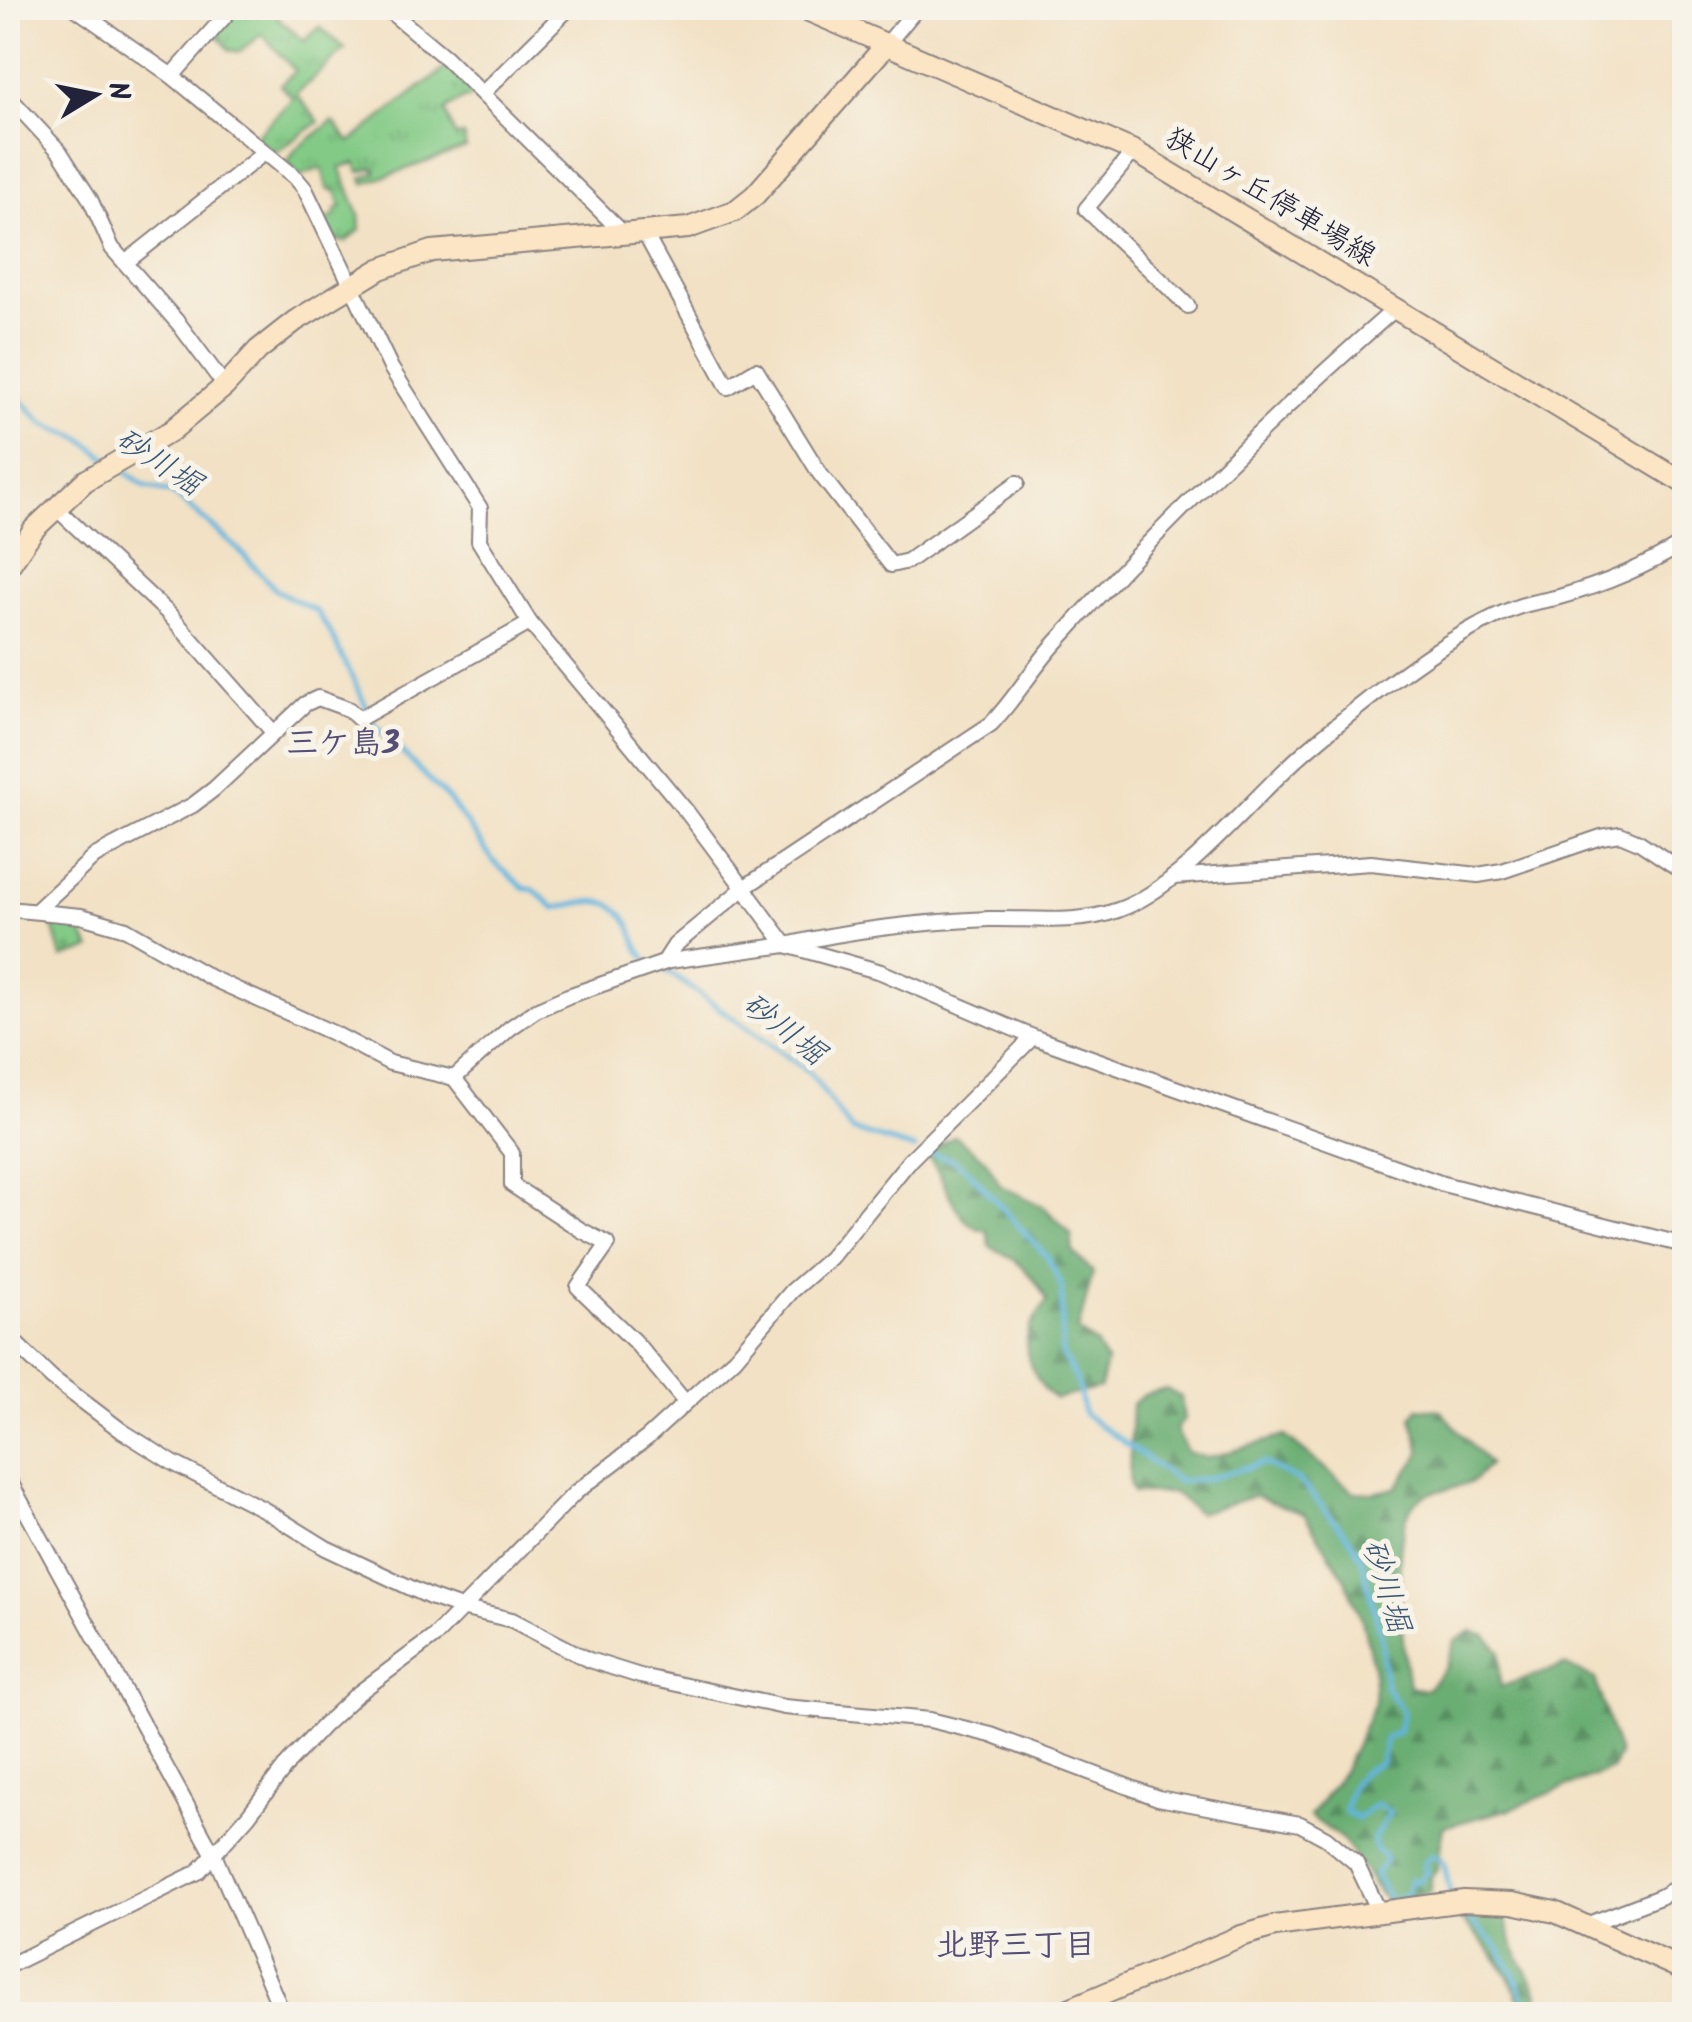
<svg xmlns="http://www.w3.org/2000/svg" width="1692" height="2022" font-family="Kalam,'Klee One',sans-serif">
	<defs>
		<pattern id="grass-tufts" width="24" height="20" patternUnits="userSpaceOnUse" patternTransform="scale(2.5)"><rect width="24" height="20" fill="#83ca86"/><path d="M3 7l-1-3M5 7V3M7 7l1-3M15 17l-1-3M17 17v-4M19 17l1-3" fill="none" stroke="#71ad75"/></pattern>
		<pattern id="forest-firs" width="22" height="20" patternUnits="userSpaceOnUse" patternTransform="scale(2.5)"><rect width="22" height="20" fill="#6aae73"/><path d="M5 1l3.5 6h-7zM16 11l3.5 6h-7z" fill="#578d60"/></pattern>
		<pattern id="cemetery-stones" width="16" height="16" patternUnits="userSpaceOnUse" patternTransform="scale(2.5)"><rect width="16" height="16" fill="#83ca86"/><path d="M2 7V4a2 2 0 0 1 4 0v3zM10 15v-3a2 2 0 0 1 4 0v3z" fill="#71ad75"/></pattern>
	</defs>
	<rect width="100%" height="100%" fill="#f7f3e8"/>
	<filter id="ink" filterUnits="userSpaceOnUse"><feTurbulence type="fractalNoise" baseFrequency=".01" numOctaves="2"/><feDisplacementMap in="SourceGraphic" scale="20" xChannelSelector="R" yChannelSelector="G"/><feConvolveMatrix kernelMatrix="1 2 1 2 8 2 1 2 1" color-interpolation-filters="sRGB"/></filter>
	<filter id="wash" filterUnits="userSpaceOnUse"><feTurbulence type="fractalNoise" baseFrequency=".0048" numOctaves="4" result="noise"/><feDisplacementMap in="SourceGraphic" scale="40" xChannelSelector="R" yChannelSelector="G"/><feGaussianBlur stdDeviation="2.25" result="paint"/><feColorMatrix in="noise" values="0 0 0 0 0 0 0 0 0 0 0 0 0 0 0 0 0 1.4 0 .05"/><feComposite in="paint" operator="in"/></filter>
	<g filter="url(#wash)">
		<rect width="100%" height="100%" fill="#f2e1c4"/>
		<g fill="url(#grass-tufts)" stroke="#527660" stroke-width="2.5">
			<path d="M238 8H273L280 20 304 41 320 27 345 49 296 94 319 122 276 152 254 138 293 98 280 85 295 71 262 34 240 52 230 50 216 33Z"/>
			<path d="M448 66 479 96 463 99 445 111 455 136 463 135 466 148 364 184 362 178 376 173 375 168 359 172 356 163 340 167 359 215 360 230 345 242 336 240 325 221 336 215 335 210 341 207 336 191 328 189 322 168 299 176 287 163 295 150 333 121 350 142Z"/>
		</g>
		<g fill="url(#forest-firs)" stroke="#466857" stroke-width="2.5">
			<path d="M955 1136 986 1160 1001 1186 1044 1207 1071 1234 1073 1252 1093 1272 1078 1331 1096 1344 1106 1362 1100 1388 1055 1399C1038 1385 1025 1363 1027 1339 1028 1327 1040 1312 1047 1301 1033 1274 1018 1258 990 1247L987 1231C951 1225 948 1178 926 1154Z"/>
			<path d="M1166 1389 1181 1397 1184 1420 1176 1429 1187 1452 1208 1458 1285 1436 1354 1492 1374 1493 1396 1488 1421 1453 1412 1418 1418 1408 1440 1410 1489 1464C1484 1469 1479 1476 1473 1481 1456 1492 1431 1486 1415 1503 1388 1532 1403 1647 1409 1687L1426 1690 1445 1668 1455 1641 1471 1631 1486 1636 1500 1651V1687L1565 1665 1595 1679 1619 1755 1612 1769 1510 1809 1443 1827 1437 1870 1431 1876V1892L1386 1902 1342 1839 1310 1816 1344 1770 1375 1702 1373 1665 1362 1620 1344 1577 1304 1514 1255 1496 1198 1513 1174 1493H1133L1129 1482 1132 1404 1144 1395Z"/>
			<path d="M1466 1910 1504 1912 1513 1946 1536 1988 1544 2014H1523C1516 1972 1481 1941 1453 1911Z"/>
		</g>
		<path fill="url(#cemetery-stones)" stroke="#527660" stroke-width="2.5" d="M52 921 77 924 91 949 62 958Z"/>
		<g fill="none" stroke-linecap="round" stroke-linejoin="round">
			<g stroke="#62b6de" stroke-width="5">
				<path d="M8 370 17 396 44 424 81 438 109 460"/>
				<path d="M118 466 145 486 174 494 237 548 276 590 316 611 330 632 376 726 450 801 495 863 524 888 534 890 555 908C588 902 614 890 632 930 637 942 636 949 646 958"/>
				<path d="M663 968 810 1073 851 1130 915 1149"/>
				<path d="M925 1152 952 1159 969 1171 1048 1258 1062 1287V1354L1077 1381 1084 1414 1178 1481 1206 1479 1263 1463 1301 1482 1351 1540 1362 1560 1381 1637 1386 1688 1403 1712 1398 1732 1386 1738 1381 1763C1356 1772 1348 1786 1346 1812L1357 1818 1376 1804 1390 1812 1373 1840 1375 1849 1385 1856 1386 1861 1375 1874 1391 1902 1406 1894 1411 1879 1417 1882 1427 1873 1423 1866 1429 1857 1436 1855 1444 1863 1451 1897"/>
				<path d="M1456 1907 1497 1946 1515 1975 1530 2014"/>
			</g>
		</g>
	</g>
	<g filter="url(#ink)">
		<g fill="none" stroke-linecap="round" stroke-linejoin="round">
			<g stroke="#8a8280" stroke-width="18">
				<g id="street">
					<path d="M75 8 172 76 295 177 305 189 391 368 480 508 479 541 530 623 687 812 786 945C854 929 920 922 989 919 1031 918 1078 925 1118 910 1184 887 1253 795 1308 749 1363 702 1449 633 1515 608 1529 602 1544 601 1559 597 1602 585 1647 566 1684 543"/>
					<path d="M386 8 446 58 624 234"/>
					<path d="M887 44 917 8"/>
					<path d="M172 76 232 8"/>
					<path d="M483 93 569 8"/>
					<path d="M8 96 60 152 90 199 112 248 179 324 225 386"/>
					<path d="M1134 151 1086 209 1188 306"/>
					<path d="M644 232 728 387 756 370 820 474 891 565 908 561 1017 483"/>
					<path d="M125 263 264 153"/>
					<path d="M55 507 168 613 273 732"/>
					<path d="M1173 877 1371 863 1478 875 1502 871 1601 837 1620 834 1639 842 1684 872"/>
					<path d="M8 909 81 916 126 929 211 978 337 1035 390 1063 454 1078 510 1028 536 1010 568 996 669 961 786 945 881 972 1033 1037 1443 1184 1684 1245"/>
					<path d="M37 910 95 856 193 805 214 789 305 704 318 698 348 709 359 719 530 623"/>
					<path d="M664 962 675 945 745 887 991 724C1014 700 1031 671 1053 646 1160 526 1275 414 1396 308"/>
					<path d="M454 1078 512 1153V1185L581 1230 608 1244 578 1287 636 1343 685 1402"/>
					<path d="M8 1336 52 1378 122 1431 173 1463 263 1509 326 1548 430 1597 461 1608 512 1620 589 1660 640 1676 784 1707 930 1720 991 1735 1158 1798 1300 1824 1326 1838 1356 1863 1379 1911"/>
					<path d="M8 1478 215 1857 283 2014"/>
					<path d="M1586 1925 1660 1897 1684 1884"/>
					<path d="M8 1966 198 1872 248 1816 289 1762 322 1727 356 1695 435 1636 576 1492 647 1438 735 1358 792 1291 830 1258 910 1160 1033 1037"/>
				</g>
			</g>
			<g stroke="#8a8280" stroke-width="24">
				<g id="secondary">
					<path d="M802 8 1134 151 1684 483"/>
					<path d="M8 567 34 529 85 481 171 431 225 386 258 350 295 321 380 269 432 251 688 228 735 211 755 195 887 44"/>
					<path d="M1057 2014 1241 1936 1275 1926 1464 1901 1512 1903 1555 1912 1684 1970"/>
				</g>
			</g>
			<use href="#street" stroke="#fff" stroke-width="14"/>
			<use href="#secondary" stroke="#fce5c4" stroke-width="20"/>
		</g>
	</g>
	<g text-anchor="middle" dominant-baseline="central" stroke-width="10" stroke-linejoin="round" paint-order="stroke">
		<g font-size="30" fill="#22223b" stroke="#f7f3e8">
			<text transform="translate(1270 198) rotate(31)">狭山ヶ丘停車場線</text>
		</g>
		<g font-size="32" font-style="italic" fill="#385674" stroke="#f7f3e8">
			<text transform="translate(158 463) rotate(33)">砂川堀</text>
			<text transform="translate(783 1030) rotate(38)">砂川堀</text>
			<text transform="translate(1385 1586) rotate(73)">砂川堀</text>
		</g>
		<g font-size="32" font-weight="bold" fill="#564e74" stroke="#f7f3e8">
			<text x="343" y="744">三ケ島3</text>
			<text x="1016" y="1946">北野三丁目</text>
		</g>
	</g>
	<rect width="1692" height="2022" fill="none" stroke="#f7f3e8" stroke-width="40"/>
	<g transform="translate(95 95) rotate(80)" stroke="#f7f3e8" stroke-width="8" paint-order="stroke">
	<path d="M0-8L18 38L0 25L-18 38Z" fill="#22223b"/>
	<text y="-15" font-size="28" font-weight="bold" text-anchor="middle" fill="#22223b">N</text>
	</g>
</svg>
